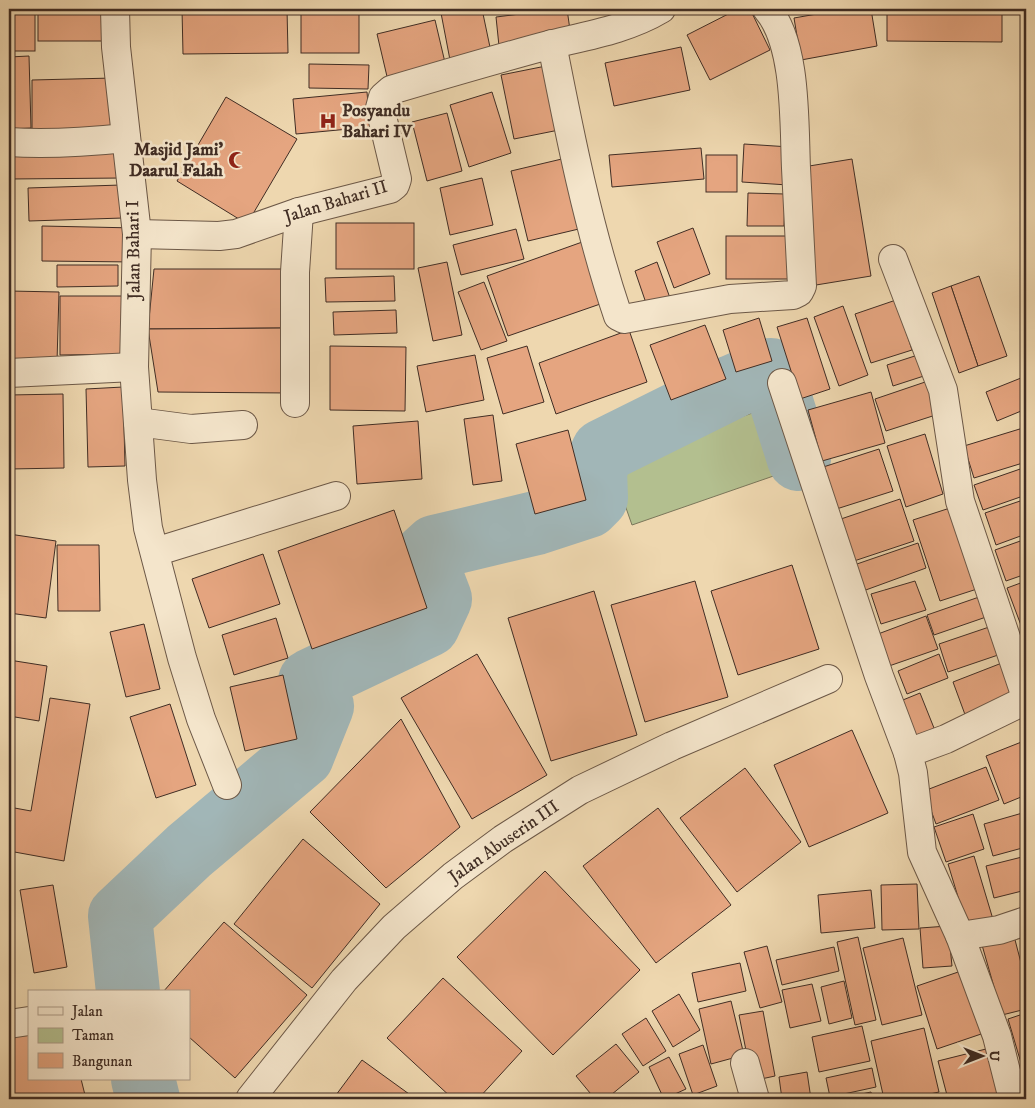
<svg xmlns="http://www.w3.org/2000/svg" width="1035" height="1108" font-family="'IM FELL DW Pica',serif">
	<rect width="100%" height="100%" fill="#eed7af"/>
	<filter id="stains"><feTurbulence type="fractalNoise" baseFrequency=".004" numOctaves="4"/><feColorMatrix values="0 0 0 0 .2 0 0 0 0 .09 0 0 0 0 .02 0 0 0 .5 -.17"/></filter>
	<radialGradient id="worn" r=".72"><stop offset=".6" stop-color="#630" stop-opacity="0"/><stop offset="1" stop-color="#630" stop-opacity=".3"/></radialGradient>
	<path fill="#b3bf8f" stroke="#7a765a" d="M764 409 785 472 632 525 610 462Z"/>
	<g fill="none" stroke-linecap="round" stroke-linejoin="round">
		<g stroke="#a1b6b7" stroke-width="64">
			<path d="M128 992 120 916 189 851 302 756 322 706 310 681 428 625 440 599 424 557 435 547 536 523 588 506 596 498 595 470 603 451 734 386 771 370 799 459"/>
			<path d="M143 1079 148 1099"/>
		</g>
	</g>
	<g fill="#e5a580" stroke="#402d24">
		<rect x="9" y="9" width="26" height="42"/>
		<rect x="38" y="9" width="70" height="32"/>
		<path d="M182 9H287L288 53 183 54Z"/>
		<rect x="301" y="9" width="58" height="44"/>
		<path d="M459 9H482L491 52 450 60 441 13Z"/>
		<path d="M560 9H567L571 37 499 46 496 17Z"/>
		<path d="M738 9H750L770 50 710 80 687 35Z"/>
		<path d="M845 9H871L877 46 801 60 794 18Z"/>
		<path d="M887 9H1002V42L887 41Z"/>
		<path d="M435 20 447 71 389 85 377 34Z"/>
		<path d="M681 47 690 90 614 106 605 63Z"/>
		<path d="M29 56 31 128 9 129V57Z"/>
		<path d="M309 64 369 65 368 89 309 88Z"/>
		<path d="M551 65 564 129 514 139 501 75Z"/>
		<path d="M113 78V128L32 129V80Z"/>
		<path d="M367 92 370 127 296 134 293 99Z"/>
		<path d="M492 92 511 153 469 167 450 105Z"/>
		<path d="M226 97 297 139 247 224 177 181Z"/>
		<path d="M447 113 462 171 427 181 412 122Z"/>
		<path d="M744 144 790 147 788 185 742 182Z"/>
		<path d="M701 148 704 179 612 187 609 155Z"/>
		<path d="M123 153V178L9 179V154Z"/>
		<rect x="706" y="155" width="31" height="37"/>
		<path d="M566 158 583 228 528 241 511 171Z"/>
		<path d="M852 159 871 276 816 285 797 168Z"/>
		<path d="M482 178 493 225 450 235 440 188Z"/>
		<rect x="9" y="184" width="3" height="88"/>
		<path d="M121 185 123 218 29 221 28 188Z"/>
		<path d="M748 193 785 194 784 226H747Z"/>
		<rect x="336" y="223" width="78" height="46"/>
		<path d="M42 226 136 228 135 262 42 261Z"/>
		<path d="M693 228 710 274 674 288 657 242Z"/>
		<path d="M516 229 524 259 461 275 453 245Z"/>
		<rect x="726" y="236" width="66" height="43"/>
		<path d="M585 241 606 302 508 336 487 276Z"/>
		<path d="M447 262 462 335 433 341 418 268Z"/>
		<path d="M657 262 670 298 647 306 635 271Z"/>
		<path d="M57 265H118V286L57 287Z"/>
		<path d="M154 269H290L285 328 148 329Z"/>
		<path d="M394 276 395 301 326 302 325 278Z"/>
		<path d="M979 276 1007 356 978 366 951 286Z"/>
		<path d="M484 282 507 341 481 350 458 292Z"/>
		<path d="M951 286 978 366 959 373 932 293Z"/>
		<path d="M9 291 59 292 57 362 9 361Z"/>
		<path d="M60 296H125L126 354 60 355Z"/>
		<path d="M896 300 912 350 871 363 855 314Z"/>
		<path d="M843 306 868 375 839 386 814 317Z"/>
		<path d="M396 310 397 333 334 335 333 312Z"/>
		<path d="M759 318 772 361 736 372 723 330Z"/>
		<path d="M807 318 830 389 800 399 777 327Z"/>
		<path d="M705 325 726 379 671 400 650 345Z"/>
		<path d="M285 328 290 393 158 392 148 329Z"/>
		<path d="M629 330 647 382 556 414 539 363Z"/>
		<path d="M330 346 406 347 405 411 330 410Z"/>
		<path d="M527 346 544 402 503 414 487 358Z"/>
		<path d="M924 353 930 374 893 386 887 365Z"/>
		<path d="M475 355 484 400 426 412 417 366Z"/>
		<path d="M1026 376V409L997 421 986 392Z"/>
		<path d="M934 379 945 412 886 431 875 399Z"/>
		<path d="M123 387 125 466 88 467 86 389Z"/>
		<path d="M871 392 885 443 822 461 808 410Z"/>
		<path d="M63 394 64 468 9 469V395Z"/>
		<path d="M493 415 502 481 473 485 464 419Z"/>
		<path d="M418 421 422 479 357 484 353 426Z"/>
		<path d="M1023 428 1026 440V462L974 478 964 446Z"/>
		<path d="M568 430 586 500 535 514 516 444Z"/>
		<path d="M925 434 943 494 906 507 887 446Z"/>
		<path d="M879 449 893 491 827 512 814 470Z"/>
		<path d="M1026 467V495L983 510 974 485Z"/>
		<path d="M900 499 914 541 848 563 835 521Z"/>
		<path d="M1026 499V534L996 545 985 513Z"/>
		<path d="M950 508 977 589 940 601 913 520Z"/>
		<path d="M394 510 427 608 312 649 278 551Z"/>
		<path d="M9 534 56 541 46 618 9 613Z"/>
		<path d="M1026 539V574L1006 581 995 550Z"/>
		<path d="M918 543 926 568 863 591 854 565Z"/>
		<path d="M57 545H99L100 611H58Z"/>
		<path d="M263 554 280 604 209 628 192 579Z"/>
		<path d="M792 565 819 649 738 675 711 591Z"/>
		<path d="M695 581 728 697 645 722 611 605Z"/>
		<path d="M915 581 926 610 881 624 871 594Z"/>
		<path d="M1026 581V627L1022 628 1007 588Z"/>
		<path d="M594 591 637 735 551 761 508 618Z"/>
		<path d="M982 596 989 616 934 635 927 615Z"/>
		<path d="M926 616 938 649 889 666 878 634Z"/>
		<path d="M276 618 288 658 234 675 222 635Z"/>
		<path d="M144 624 160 689 126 697 110 632Z"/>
		<path d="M995 625 1004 653 948 672 939 644Z"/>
		<path d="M477 654 547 775 472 819 401 698Z"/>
		<path d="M939 654 948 678 907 694 898 671Z"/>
		<path d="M9 660 47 666 39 721 9 716Z"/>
		<path d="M1007 661 1021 699 967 720 953 682Z"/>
		<path d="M283 675 297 739 245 751 230 687Z"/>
		<path d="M920 693 936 733 915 742 898 702Z"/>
		<path d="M50 698 90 704 64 861 9 851V807L31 811Z"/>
		<path d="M170 704 196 785 156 798 130 717Z"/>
		<path d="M401 719 460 827 386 888 310 812Z"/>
		<path d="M852 730 888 813 809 847 774 765Z"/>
		<path d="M1024 741 1026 747V795L1004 804 986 756Z"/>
		<path d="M986 767 999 800 936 824 924 791Z"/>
		<path d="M745 768 801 842 737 892 680 818Z"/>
		<path d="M658 808 731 905 656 963 583 866Z"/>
		<path d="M1026 812V847L993 856 984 824Z"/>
		<path d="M973 814 984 849 946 862 934 827Z"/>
		<path d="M303 839 380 904 312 988 234 924Z"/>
		<path d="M974 856 995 926 969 933 948 864Z"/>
		<path d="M1026 856V890L994 898 986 866Z"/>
		<path d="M545 871 640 970 553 1055 457 957Z"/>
		<path d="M917 884 919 929 882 930 881 885Z"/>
		<path d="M53 885 67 967 34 973 20 890Z"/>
		<path d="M871 890 875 928 821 933 818 895Z"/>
		<path d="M224 922 307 995 235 1078 189 1037V992H163Z"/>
		<path d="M948 926 952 966 923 968 920 928Z"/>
		<path d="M1026 935V956L1021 936Z"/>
		<path d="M1014 936 1026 982V1009L1002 1015 982 945Z"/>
		<path d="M858 937 876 1020 855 1025 837 942Z"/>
		<path d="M903 938 922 1015 882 1025 863 948Z"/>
		<path d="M767 946 782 1002 760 1008 744 952Z"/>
		<path d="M834 947 839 971 782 985 776 960Z"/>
		<path d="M740 963 746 991 698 1002 692 973Z"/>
		<path d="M970 968 990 1031 937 1049 917 986Z"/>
		<path d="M443 978 522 1051 478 1099H453L387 1038Z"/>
		<path d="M844 981 852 1018 829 1024 821 987Z"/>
		<path d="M812 984 821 1021 790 1028 782 990Z"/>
		<path d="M679 994 700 1030 673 1047 652 1011Z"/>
		<path d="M731 1001 744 1055 711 1064 699 1009Z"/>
		<path d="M763 1011 775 1076 752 1081 739 1015Z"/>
		<path d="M1026 1013V1061L1021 1063 1008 1019Z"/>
		<path d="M646 1018 666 1051 643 1066 622 1034Z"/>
		<path d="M862 1026 870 1061 819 1072 812 1037Z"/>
		<path d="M924 1028 939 1092 907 1099H884L871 1041Z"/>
		<path d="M29 1029V1079H81L86 1099H13L9 1082V1034Z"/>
		<path d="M616 1044 639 1072 606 1099H595L576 1076Z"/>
		<path d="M703 1045 717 1086 693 1095 679 1054Z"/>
		<path d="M990 1048 1003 1099H948L938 1061Z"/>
		<path d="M669 1057 686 1089 664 1099 649 1067Z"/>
		<path d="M362 1060 416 1099H333Z"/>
		<path d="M1026 1067V1099L1017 1070Z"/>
		<path d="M872 1068 876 1087 830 1097 826 1078Z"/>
		<path d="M807 1072 811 1099H782L779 1077Z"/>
		<path d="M871 1092 873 1099H838Z"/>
	</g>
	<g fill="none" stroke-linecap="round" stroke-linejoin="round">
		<g stroke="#6c5847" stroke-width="30">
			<g id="street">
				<path d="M115 9 116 47 137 234 134 367 142 480 148 528 182 658 201 719 227 785"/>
				<path d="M552 44C570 136 588 227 618 316L624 319 730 299 793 295 799 292 802 286C800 247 798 207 796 168 794 123 797 43 767 9"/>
				<path d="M9 142C48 145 87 142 126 138"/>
				<path d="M137 234 219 236 236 234 299 212 390 189 395 185 397 179 380 108 383 97 391 90C442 75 493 60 545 46 585 36 626 30 661 9"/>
				<path d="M893 259 943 390 960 501 1026 697"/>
				<path d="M9 373 134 367"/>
				<path d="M782 383 879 676 908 753"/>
				<path d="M295 403V272L299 212"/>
				<path d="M138 422 191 429 243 425"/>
				<path d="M155 552 336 496"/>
				<path d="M1026 700 946 739 908 753 913 773 922 852 960 936 999 930 1026 921"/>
				<path d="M960 936 997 1036 1013 1099"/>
				<path d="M9 1024 29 1021"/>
				<path d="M745 1063 755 1099"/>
				<path d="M250 1099 344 980 394 927 453 876 503 839 580 790 672 746 828 679"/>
			</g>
		</g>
		<use href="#street" stroke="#f4e5cb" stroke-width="28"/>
	</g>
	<defs>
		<g id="hospital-bare" transform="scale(1.35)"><path d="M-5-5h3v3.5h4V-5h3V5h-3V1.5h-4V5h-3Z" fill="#8f2418" stroke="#f4e5cb" stroke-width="2.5" paint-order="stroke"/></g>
		<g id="mosque-bare" transform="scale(1.35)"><path d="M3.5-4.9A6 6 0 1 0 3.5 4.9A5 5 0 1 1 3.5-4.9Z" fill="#8f2418" stroke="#f4e5cb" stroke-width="2.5" paint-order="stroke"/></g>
	</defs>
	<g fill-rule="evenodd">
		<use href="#hospital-bare" x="328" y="121"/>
		<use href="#mosque-bare" x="237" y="160"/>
	</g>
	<g text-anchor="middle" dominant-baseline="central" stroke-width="5" stroke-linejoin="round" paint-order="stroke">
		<g font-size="18" font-weight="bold" fill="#402d24" stroke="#f4e5cb" text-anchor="start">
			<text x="342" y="111">Posyandu<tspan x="342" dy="21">Bahari IV</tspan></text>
			<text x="223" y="150" text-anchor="end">Masjid Jami'<tspan x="223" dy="21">Daarul Falah</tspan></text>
		</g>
		<g font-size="18" fill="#402d24" stroke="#f4e5cb">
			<text transform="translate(336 202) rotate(-17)">Jalan Bahari II</text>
			<text transform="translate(134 250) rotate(-91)">Jalan Bahari I</text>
			<text transform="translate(504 842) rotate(-35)">Jalan Abuserin III</text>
		</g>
	</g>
	<rect width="1035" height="1108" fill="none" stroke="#eed7af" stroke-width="30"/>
	<rect x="10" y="10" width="1015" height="1088" fill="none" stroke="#402d24" stroke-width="2.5"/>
	<rect x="15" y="15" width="1005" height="1078" fill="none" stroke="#402d24"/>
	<rect x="28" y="990" width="162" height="90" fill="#f4e5cb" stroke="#ac9b88"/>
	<rect x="38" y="1007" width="25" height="8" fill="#f4e5cb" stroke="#ac9b88"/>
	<text x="72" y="1016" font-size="15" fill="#402d24">Jalan</text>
	<rect x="38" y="1028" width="25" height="15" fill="#b3bf8f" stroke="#ac9b88"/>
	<text x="72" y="1040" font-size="15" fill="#402d24">Taman</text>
	<rect x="38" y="1053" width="25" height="15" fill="#e5a580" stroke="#ac9b88"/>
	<text x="72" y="1066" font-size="15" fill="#402d24">Bangunan</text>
	<g transform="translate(982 1056) rotate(90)" stroke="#f4e5cb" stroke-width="4" paint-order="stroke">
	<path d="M0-4L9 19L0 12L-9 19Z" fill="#402d24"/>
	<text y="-8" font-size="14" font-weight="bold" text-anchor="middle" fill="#402d24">U</text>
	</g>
	<rect width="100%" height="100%" filter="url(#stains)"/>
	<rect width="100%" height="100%" fill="url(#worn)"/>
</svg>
